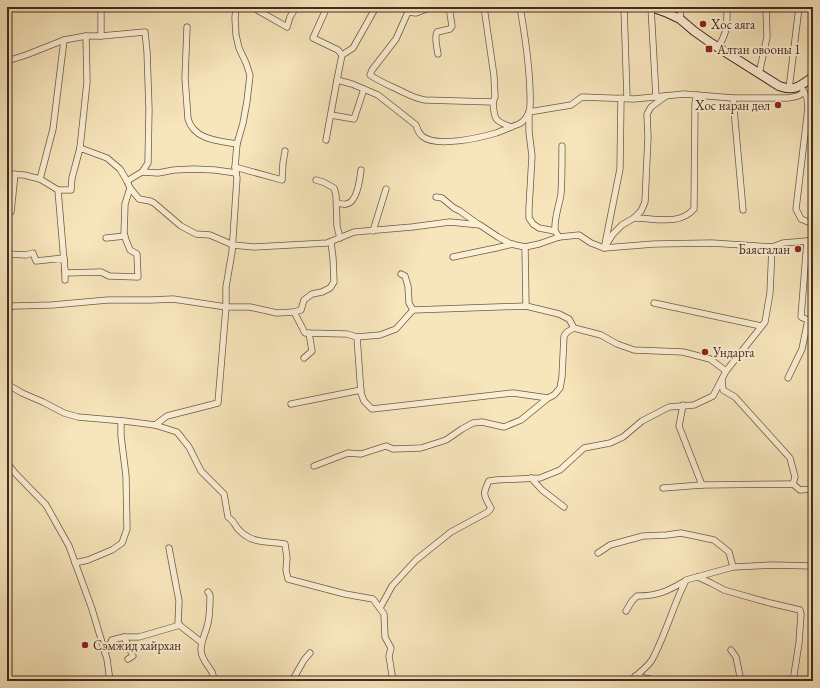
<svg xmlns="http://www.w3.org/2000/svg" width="820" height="688" font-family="'EB Garamond',serif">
	<rect width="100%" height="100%" fill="#f7e5bb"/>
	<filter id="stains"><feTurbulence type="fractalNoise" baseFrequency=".005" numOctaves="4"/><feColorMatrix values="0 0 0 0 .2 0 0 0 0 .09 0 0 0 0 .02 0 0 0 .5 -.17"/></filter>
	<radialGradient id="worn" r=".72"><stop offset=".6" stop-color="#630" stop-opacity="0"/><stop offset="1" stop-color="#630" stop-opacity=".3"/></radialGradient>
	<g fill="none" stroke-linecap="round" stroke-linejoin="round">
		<g stroke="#715945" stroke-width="7">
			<g id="minor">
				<path d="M252 7 287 27 290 17 296 7"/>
				<path d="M327 7 313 38 338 50 342 55 337 80 352 84 378 95 416 125C417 129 419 133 422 136 436 148 479 138 496 133 504 130 511 127 519 124 523 122 527 117 529 112 531 106 530 97 530 91 529 62 525 35 520 7"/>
				<path d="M408 7V12L396 39 372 70 370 75C380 82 391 86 401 91 411 96 414 98 425 100L493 102C494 120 495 121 511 127"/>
				<path d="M484 7 494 76 495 97 493 102"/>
				<path d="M624 7 627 98"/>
				<path d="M651 7 656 97"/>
				<path d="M408 12 416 13 432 7"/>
				<path d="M680 19 681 7"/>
				<path d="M187 27 185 78 188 119C194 140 219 141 237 144"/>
				<path d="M101 36V7"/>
				<path d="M718 47C728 32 727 24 727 7"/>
				<path d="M438 54C437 47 434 38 437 32L450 29 452 26 449 7"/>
				<path d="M342 55 353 48 376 7"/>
				<path d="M7 61 26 55 64 40 86 36H101L145 32 147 51 149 109 148 163 142 172 127 181"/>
				<path d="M759 74 767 37 766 7"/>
				<path d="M789 89 799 7"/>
				<path d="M803 90 807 98 808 108 796 209 801 219 813 224"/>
				<path d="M733 98 743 210"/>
				<path d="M331 115 354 119 364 89"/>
				<path d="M326 140 337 80"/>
				<path d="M80 148 87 82 86 36"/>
				<path d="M235 167 282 180 283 163 285 151"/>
				<path d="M142 172 158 173 174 170 194 169 215 170 236 173"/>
				<path d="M7 174 24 175 40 179 58 190H71L72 178 80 148 107 158 120 169 127 181 130 188 139 199 150 201 154 203 181 226 196 234 210 235 233 245 254 247 327 243 354 232 412 227 450 222 480 225 498 237 511 244 525 247 539 244 559 237 579 235 591 243 604 248 654 244 712 243 772 247 783 243 807 241H813"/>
				<path d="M40 179 53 129 64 40"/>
				<path d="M316 180 323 182 334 188 336 195 337 226 340 238"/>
				<path d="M58 190 64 261"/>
				<path d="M436 197 442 198 454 208 460 211 478 224"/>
				<path d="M337 203C339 203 344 205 346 204 357 203 360 179 361 170"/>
				<path d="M11 212 15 174"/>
				<path d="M634 218C655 218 679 226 694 209L695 103 697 95"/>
				<path d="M373 231 386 189"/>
				<path d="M555 231C554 217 559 207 561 194 562 178 562 162 562 146"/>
				<path d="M559 237 555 231 539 228 533 224 529 218V208L532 156 529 132V112L571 105 582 97 634 99 684 94 733 98H788L798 96 804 92"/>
				<path d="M106 238 125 236"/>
				<path d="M605 244 620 169 621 98"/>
				<path d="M525 247 526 306"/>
				<path d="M604 248 613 234 622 225 634 218 641 211 645 202 648 137 647 114 651 107 666 96"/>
				<path d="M7 254 26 255 33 253 36 261 64 258 65 273 101 272 109 276 138 277 137 254 130 250 124 235 125 204 130 188"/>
				<path d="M453 257 496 248 513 244"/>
				<path d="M65 270V280"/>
				<path d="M401 274 405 276 408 286 409 303 413 310"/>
				<path d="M654 303 761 326"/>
				<path d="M7 309 13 306 52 305 108 300H151L173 299 226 307H250L277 313 294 312 305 333 347 334 357 337 361 393 364 401 372 409 513 393 548 398 554 395 560 388 562 377 564 336 567 332 574 328 601 335 617 344 634 350 683 352 710 359 726 371"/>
				<path d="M294 312 301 310 304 300 312 294 322 292 330 288 334 282 333 258 331 242"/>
				<path d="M357 337 380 335 396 329 413 310 526 306 559 314 569 319 574 328"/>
				<path d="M304 358 312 351 309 333"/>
				<path d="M788 378 802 349 808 320 801 317 807 241"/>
				<path d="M722 380 723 390 735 397 790 458 795 477 793 484"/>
				<path d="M7 386H10L22 393 43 402 64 413 78 417 124 421 155 425 167 416 218 403 226 307V287L232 252 237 178 235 167 237 144 243 123 247 101 250 75 246 63 239 48 236 35 235 18 236 7"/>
				<path d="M291 404 361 390"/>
				<path d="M683 405 679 426 702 485"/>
				<path d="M155 425 177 432 189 447 201 471 224 494 228 517C235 522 234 524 238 529 240 531 243 534 245 535 255 543 273 542 285 544L287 558 286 570 288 579 345 594 373 599 384 614 385 637 391 648 389 656 393 681"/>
				<path d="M7 463 15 473 46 505 69 546 92 609 107 659 110 681"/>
				<path d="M314 466 348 453 361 454 386 446 393 449 421 448 446 440 462 429 473 423 482 422 504 427 521 420 548 398"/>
				<path d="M531 478 542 490 564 507"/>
				<path d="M663 488 702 485 793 484 800 490 813 489"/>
				<path d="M169 548 179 601 178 624 201 642"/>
				<path d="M598 553 610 545 643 536 667 535 681 533 714 540 729 552 733 567"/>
				<path d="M75 563 88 560 112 550 122 543 127 529 126 476 121 436V421"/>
				<path d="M698 577 711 583 724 590 770 603 800 610 801 614 799 643 793 681"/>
				<path d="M208 592 210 595C210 604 210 614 208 623 206 632 201 641 201 650 201 659 208 665 212 672 213 675 214 678 214 681"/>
				<path d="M380 608 392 586 416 560 451 532 475 519 488 512 491 508C484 496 482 494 489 481L496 480 540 478 560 470 584 448 610 443 623 437 642 421 669 407 694 405 713 396 726 371 765 322 770 293 772 247"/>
				<path d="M626 611 632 601 637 596C658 596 668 591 685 581"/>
				<path d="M124 637H139L180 625"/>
				<path d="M731 650 736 657 741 681"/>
				<path d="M105 653 112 640 124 637 133 656 128 659"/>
				<path d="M635 676 659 681"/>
				<path d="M292 681 304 660 310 653"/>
				<path d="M632 681C638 672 649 667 653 658 666 633 673 606 686 580L733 567 772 565 813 566"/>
			</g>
		</g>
		<g stroke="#442a1e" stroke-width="10">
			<path id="secondary" d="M651 7 665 12 680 19 694 31 711 43 779 86C795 92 800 86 813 77"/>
		</g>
		<use href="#minor" stroke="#faeed3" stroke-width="5.5"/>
		<use href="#secondary" stroke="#faeed3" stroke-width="8"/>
	</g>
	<g fill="#8f2418" stroke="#faeed3" stroke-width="1.5">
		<circle cx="703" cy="24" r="4"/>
		<rect x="705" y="45" width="8" height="8" rx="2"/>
		<circle cx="778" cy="105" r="4"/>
		<circle cx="798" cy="249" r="4"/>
		<circle cx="705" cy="352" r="4"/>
		<circle cx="85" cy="645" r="4"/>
	</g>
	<g text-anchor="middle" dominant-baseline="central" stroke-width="4" stroke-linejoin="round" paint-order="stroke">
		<g font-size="13" fill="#442a1e" stroke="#faeed3" text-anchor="start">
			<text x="711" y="24">Хос аяга</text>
			<text x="717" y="49">Алтан овооны 1</text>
			<text x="770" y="105" text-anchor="end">Хос наран дөл</text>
			<text x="790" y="249" text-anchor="end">Баясгалан</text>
			<text x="713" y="352">Ундарга</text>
			<text x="93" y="645">Сэмжид хайрхан</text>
		</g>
	</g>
	<rect width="820" height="688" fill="none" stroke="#f7e5bb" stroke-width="24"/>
	<rect x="8" y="8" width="804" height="672" fill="none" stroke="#442a1e" stroke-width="2"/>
	<rect x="12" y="12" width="796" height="664" fill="none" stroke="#442a1e"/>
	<rect width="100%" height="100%" filter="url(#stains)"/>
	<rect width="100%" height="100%" fill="url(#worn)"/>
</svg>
